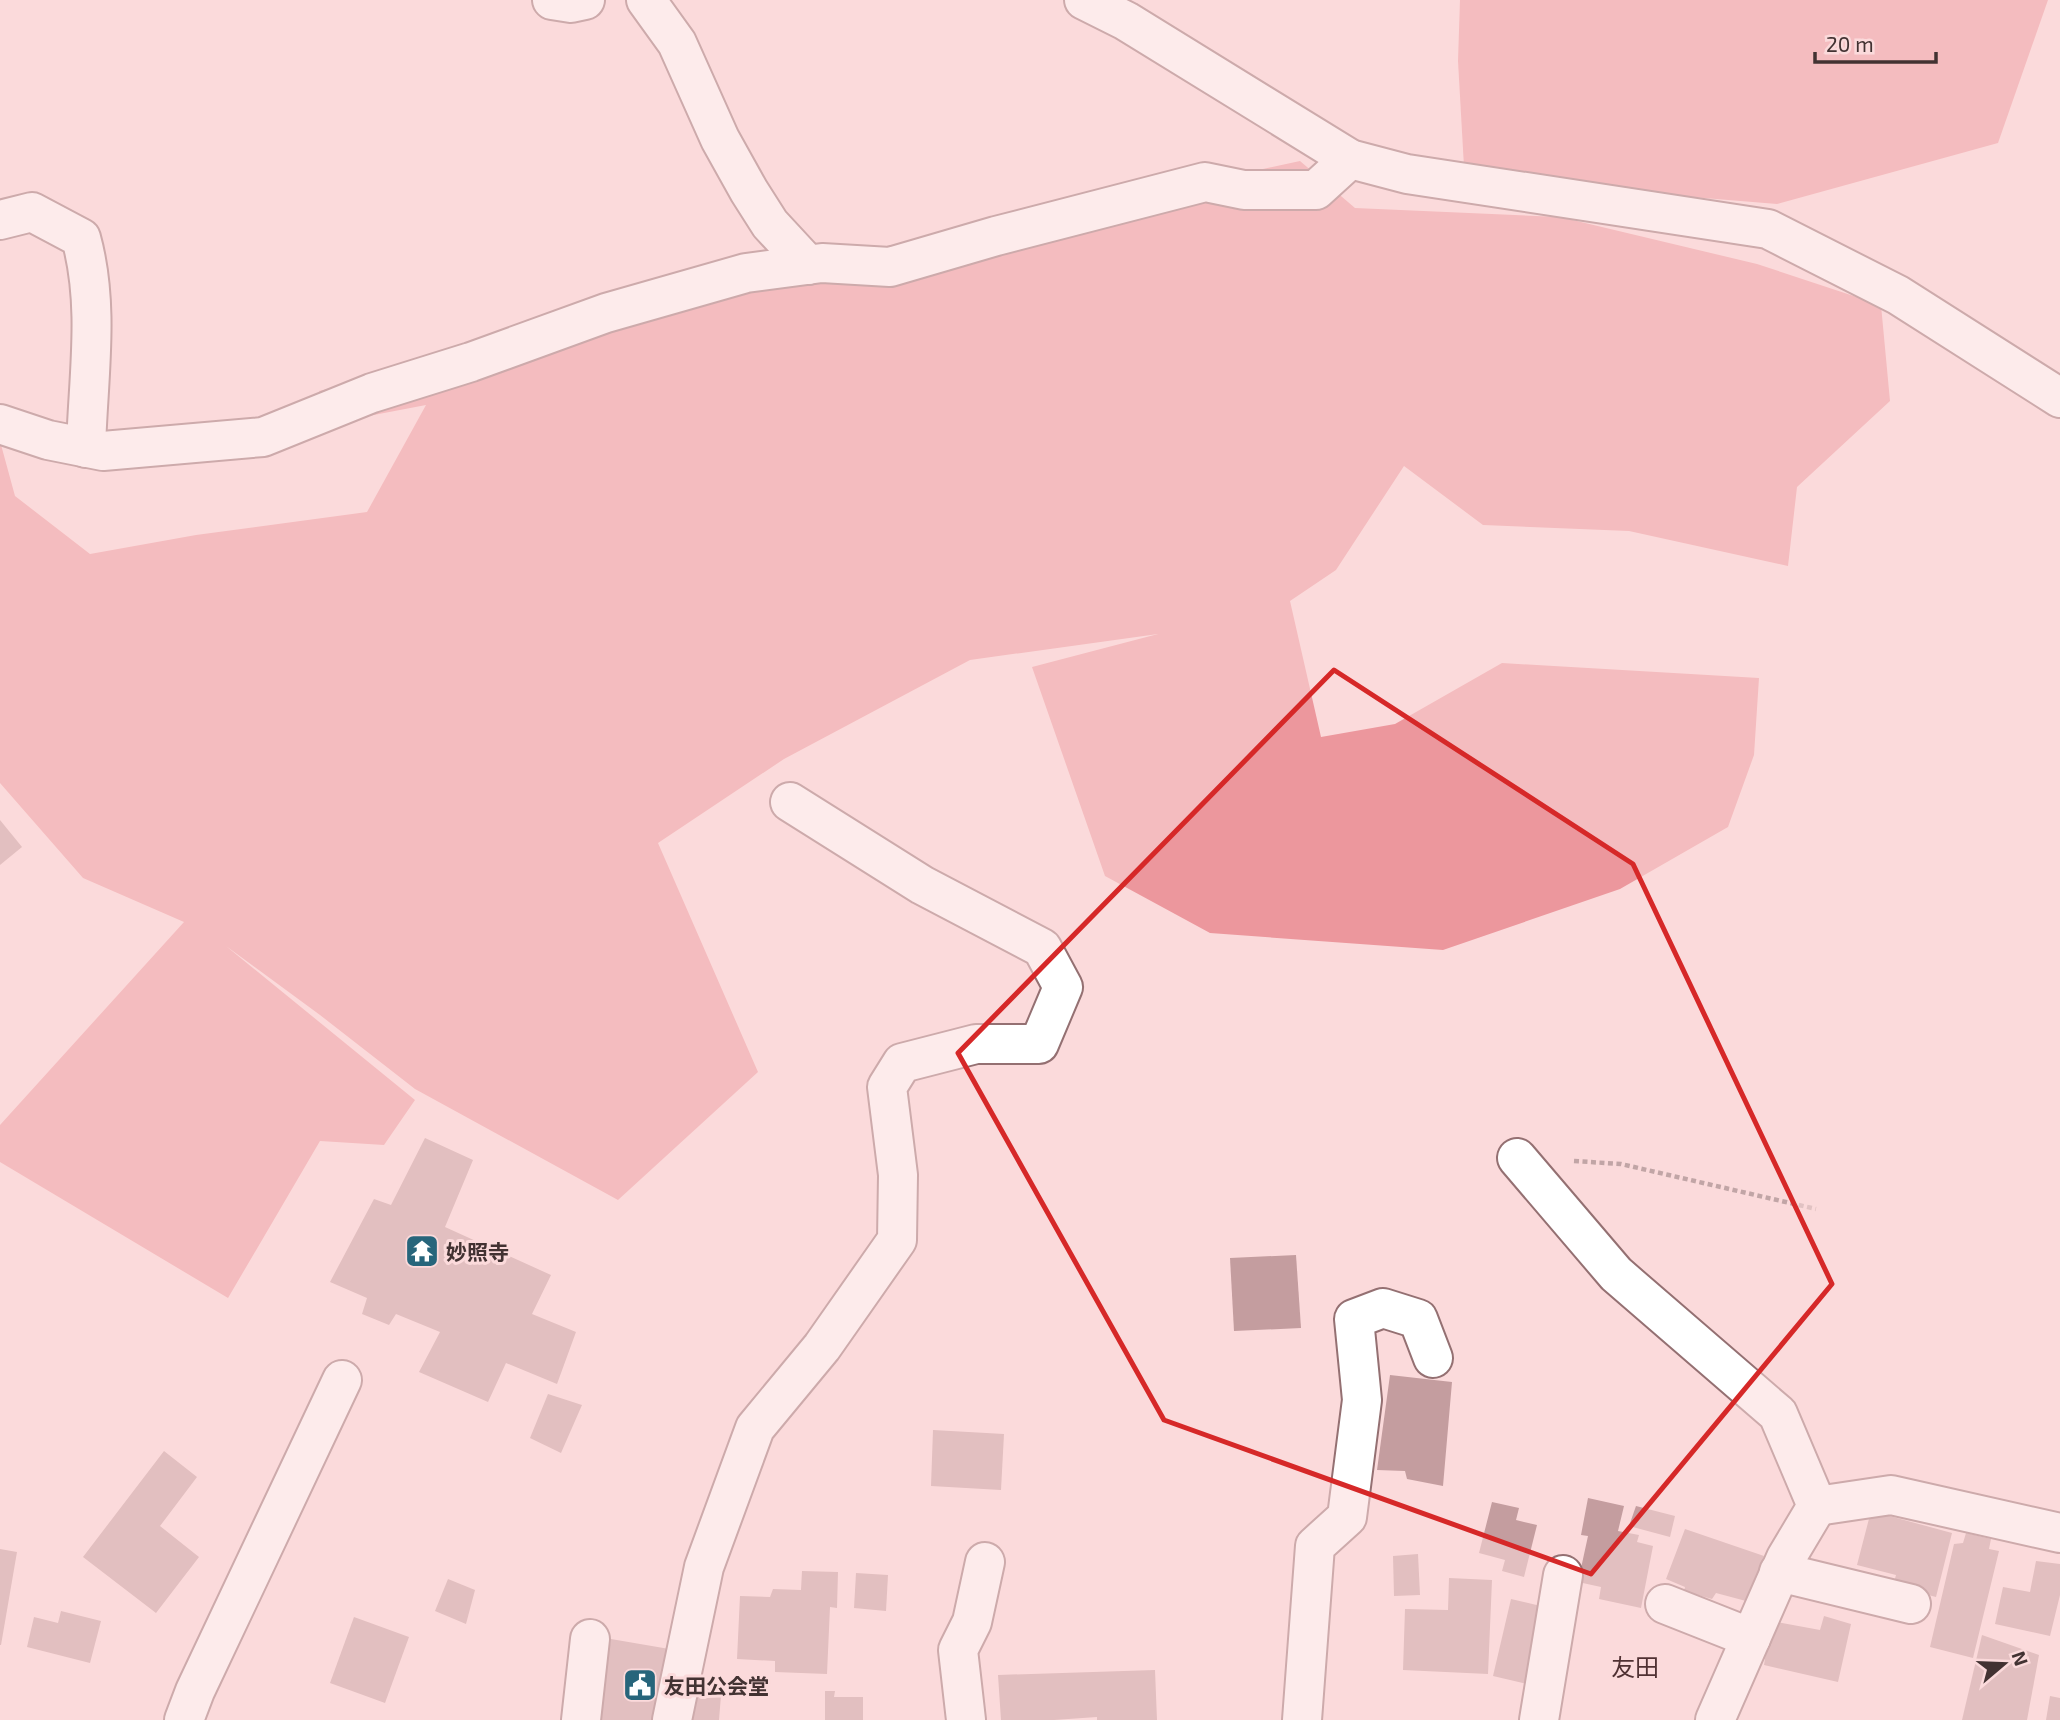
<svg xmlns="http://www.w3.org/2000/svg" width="2060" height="1720" font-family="'Exo 2','Noto Sans JP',sans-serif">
	<rect width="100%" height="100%" fill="#fbdadb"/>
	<g fill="#ec979d">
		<path d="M1460 0H2048L1998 143 1777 204 1606 190 1464 167 1458 61Z"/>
		<path d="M1300 161 1355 208 1560 217 1757 264 1881 305 1890 401 1797 487 1788 566 1629 531 1483 525 1404 466 1336 570 1290 601 1321 737 1395 724 1502 663 1759 678 1754 755 1728 827 1620 889 1443 950 1210 933 1105 876 1032 667 1158 634 970 660 784 759 658 843 758 1072 618 1200 415 1089 320 1015 226 946 415 1100 384 1145 320 1141 228 1298 0 1162V1125L184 922 83 878 0 783V441L15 496 90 554 196 535 367 512 426 405 337 422 319 391C645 310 972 232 1300 161Z"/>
	</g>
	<g fill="#c49d9f">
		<path d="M0 820 22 847 0 865Z"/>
		<path d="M425 1138 473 1160 445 1227 551 1275 532 1314 576 1332 557 1384 506 1363 488 1402 419 1372 440 1332 396 1314 389 1325 362 1314 367 1298 330 1282 374 1199 391 1205Z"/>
		<path d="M1296 1255 1301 1328 1234 1331 1230 1258Z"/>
		<path d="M1390 1375 1452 1382 1443 1486 1407 1479 1405 1471 1377 1470Z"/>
		<path d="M548 1394 582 1405 561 1453 530 1438Z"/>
		<path d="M933 1430 1004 1434 1001 1490 931 1486Z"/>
		<path d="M164 1451 197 1477 160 1526 199 1557 156 1613 83 1557Z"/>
		<path d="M1588 1498 1624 1506 1618 1531 1639 1535 1637 1542 1653 1546 1641 1608 1599 1599 1601 1587 1578 1582 1588 1536 1581 1535Z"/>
		<path d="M1492 1502 1519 1508 1516 1520 1537 1525 1524 1577 1502 1571 1505 1560 1479 1553Z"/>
		<path d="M1636 1506 1675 1516 1670 1537 1629 1526Z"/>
		<path d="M1871 1511 1952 1533 1936 1597 1893 1586 1896 1575 1857 1565Z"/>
		<path d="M1685 1529 1764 1556 1746 1601 1716 1593 1712 1599 1684 1591 1685 1587 1666 1579Z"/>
		<path d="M1966 1533 1991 1539 1989 1549 1999 1551 1973 1658 1930 1647 1954 1544 1963 1543Z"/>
		<path d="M0 1549 17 1552 1 1645H0Z"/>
		<path d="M1418 1554 1420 1595 1394 1596 1393 1556Z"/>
		<path d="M2036 1561 2060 1564V1595L2050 1636 1995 1624 2003 1587 2030 1592Z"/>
		<path d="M802 1571 838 1572 837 1608 830 1607 827 1674 775 1672V1661L737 1659 740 1596 770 1597 773 1589 801 1590Z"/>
		<path d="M856 1573 888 1575 886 1611 854 1608Z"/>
		<path d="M1449 1578 1492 1580 1488 1674 1403 1670 1405 1609 1448 1610Z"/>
		<path d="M448 1579 475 1590 466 1624 435 1611Z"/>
		<path d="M1511 1599 1549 1608 1531 1685 1493 1676Z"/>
		<path d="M61 1611 101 1621 90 1663 27 1647 34 1617 58 1623Z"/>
		<path d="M1824 1616 1851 1624 1838 1682 1764 1665 1771 1621 1820 1630Z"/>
		<path d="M354 1617 409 1637 385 1703 330 1683Z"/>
		<path d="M1982 1635 2039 1655 2027 1720H1962Z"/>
		<path d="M611 1639 675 1650 663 1720H597Z"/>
		<path d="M1155 1670 1157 1720H1097V1717L1054 1720H1001L998 1675Z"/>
		<path d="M686 1680 722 1683 719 1720H682Z"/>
		<path d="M825 1691H835L834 1697H863V1720H825Z"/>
		<path d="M2050 1696 2060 1698V1720H2046Z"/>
	</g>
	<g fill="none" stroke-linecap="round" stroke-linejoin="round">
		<g stroke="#947072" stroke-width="42">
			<g id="minor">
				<path d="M552 0 571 3 585 0"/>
				<path d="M646 0 677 43 720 139 749 191 770 224 808 265"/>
				<path d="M1084 0 1126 21 1350 159 1407 174 1768 229 1898 295 2060 398"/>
				<path d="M0 220 32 212 81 238C100 306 88 378 86 448"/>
				<path d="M0 424 48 440 103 451 263 437 372 393 471 362 606 313 746 273 822 263 890 267 996 236 1205 182 1244 190H1316L1350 159"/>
				<path d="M1517 1158 1616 1274 1778 1414 1817 1506 1786 1558 1715 1720"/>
				<path d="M1817 1506 1891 1495 2060 1533"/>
				<path d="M1779 1572 1911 1604"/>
				<path d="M1665 1604 1751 1638"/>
				<path d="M184 1720 195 1691 342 1380"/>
				<path d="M581 1720 590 1639"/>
				<path d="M672 1720 704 1567 755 1428 822 1347 897 1240 898 1175 887 1087 902 1063 976 1044H1039L1063 987 1042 948 922 885 790 802"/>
				<path d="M966 1720 958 1650 972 1622 985 1562"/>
				<path d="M1302 1720 1315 1546 1347 1517 1362 1400 1354 1319 1383 1308 1418 1319 1433 1358"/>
				<path d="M1539 1720 1563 1575"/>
			</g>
		</g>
		<path stroke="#c1a5a6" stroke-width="4.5" stroke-dasharray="5 3.5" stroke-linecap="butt" d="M1574 1161 1621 1164 1816 1209"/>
		<use href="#minor" stroke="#fff" stroke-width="38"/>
	</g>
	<path d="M0 0H2060V1720H0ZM1334 670 1633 864 1832 1284 1591 1574 1164 1420 958 1053Z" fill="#fbdadb" fill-opacity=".55" fill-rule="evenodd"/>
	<path fill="none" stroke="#d62828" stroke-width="5" stroke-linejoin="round" d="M1334 670 1633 864 1832 1284 1591 1574 1164 1420 958 1053Z"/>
	<defs>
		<g id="temple-square" transform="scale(1.75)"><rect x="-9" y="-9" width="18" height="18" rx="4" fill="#27657b" stroke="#fbdadb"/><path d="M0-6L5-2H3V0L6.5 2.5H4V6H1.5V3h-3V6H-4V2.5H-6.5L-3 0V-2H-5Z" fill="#fff"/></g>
		<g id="civic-square" transform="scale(1.75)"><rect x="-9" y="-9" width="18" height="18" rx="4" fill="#27657b" stroke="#fbdadb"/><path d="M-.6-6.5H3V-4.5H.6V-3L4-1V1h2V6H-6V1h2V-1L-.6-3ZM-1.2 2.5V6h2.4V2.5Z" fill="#fff"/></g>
	</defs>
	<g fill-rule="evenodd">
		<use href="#temple-square" x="422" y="1251"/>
		<use href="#civic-square" x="640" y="1685"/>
	</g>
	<g text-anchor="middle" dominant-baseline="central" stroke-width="6" stroke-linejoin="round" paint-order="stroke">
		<g font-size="21" font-weight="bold" fill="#423232" stroke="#fbdadb" text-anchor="start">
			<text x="446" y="1251">妙照寺</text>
			<text x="664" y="1685">友田公会堂</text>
		</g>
		<g font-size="24" fill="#503133" stroke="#fbdadb">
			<text x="1635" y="1666">友田</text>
		</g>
	</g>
	<g transform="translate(2004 1664) rotate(71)" stroke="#fbdadb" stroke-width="5" paint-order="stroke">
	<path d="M0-5L12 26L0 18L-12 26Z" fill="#423232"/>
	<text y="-10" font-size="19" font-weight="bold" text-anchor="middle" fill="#423232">N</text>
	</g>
	<path d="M1815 52v10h121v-10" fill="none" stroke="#423232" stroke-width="3.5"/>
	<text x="1826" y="52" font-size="21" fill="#423232" stroke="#fbdadb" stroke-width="5" paint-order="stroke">20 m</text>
</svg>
